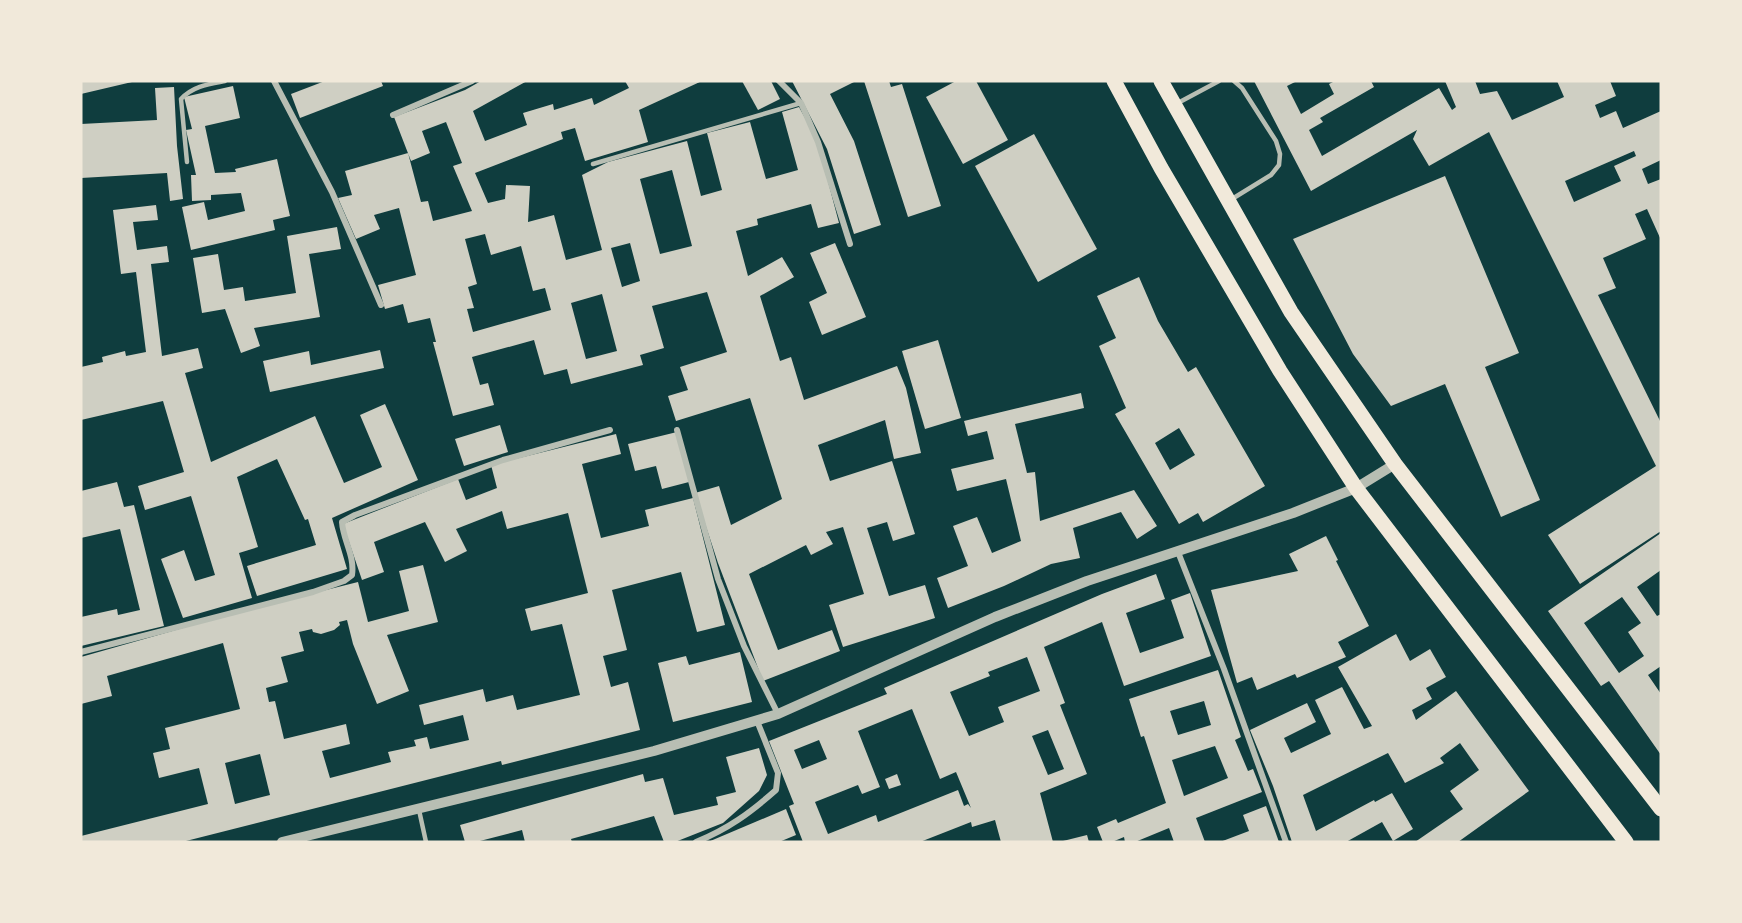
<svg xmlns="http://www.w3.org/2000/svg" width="1742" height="923" font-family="Lato,sans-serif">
	<rect width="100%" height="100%" fill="#0f3d3e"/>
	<g fill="#cfcfc3" fill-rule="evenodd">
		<path d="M81 81H132V82L81 94Z"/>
		<path d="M325 81H381L383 86 300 118 291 94Z"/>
		<path d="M481 81H527L473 111 485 141 527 125 523 113 553 104 554 110 592 98 594 105 629 88 625 81H702L639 110 648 142 585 161 575 128 561 132 563 139 475 173 488 203 505 199 506 185 530 186 528 222 554 215 566 260 602 250 582 175 608 162 687 141 701 196 722 190 707 133 750 122 766 179 798 170 782 112 799 107 817 140 839 223 818 228 811 204 757 219 758 225 736 231 748 276 782 257 794 277 760 296 780 361 791 357 804 400 897 366 906 388 921 453 894 459 885 420 818 445 830 481 892 461 915 534 893 541 887 522 867 528 889 596 925 585 935 618 843 647 829 605 864 594 843 527 826 532 833 544 811 555 806 545 749 574 778 650 832 630 840 651 763 681 718 563 695 493 719 486 731 525 782 499 750 398 676 421 668 396 688 390 680 367 727 352 707 292 652 306 664 348 640 355 643 365 571 384 567 369 544 375 534 340 472 357 480 385 488 383 494 405 453 416 433 342H436L430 318 408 323 403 304 385 309 378 285 416 275 399 208 374 215 380 229 356 239 338 198 352 195 345 171 408 153 421 202 428 201 433 221 472 211 453 166 462 163 446 122 422 131 430 153 411 161 394 117 465 90ZM672 170 692 246 660 254 640 179ZM485 234 491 255 521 246 533 291 545 288 551 310 473 332 467 309 474 308 468 287 477 284 465 239ZM630 243 640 281 622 287 611 248ZM602 294 617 351 586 359 571 303Z"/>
		<path d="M742 81H771L780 99 758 110Z"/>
		<path d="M792 81H856L830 94 854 141 881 225 854 234 827 149Z"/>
		<path d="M864 81H889L891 87 902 84 941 206 908 217Z"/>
		<path d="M956 81H976L1008 140 963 164 926 97Z"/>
		<path d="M1254 81H1297L1287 86 1301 114 1334 94 1329 84 1335 81H1371L1374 87 1320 118 1323 122 1309 130 1322 156 1439 88 1452 110 1456 107 1445 81H1475L1480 94 1497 91 1512 120 1564 97 1557 81H1610L1616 96 1595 105 1600 118 1616 111 1623 128 1661 111V160L1642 169 1648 184 1661 179V240L1647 209 1635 214 1646 239 1603 258 1616 288 1598 295 1661 423V531L1580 584 1548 535 1656 466 1489 132 1429 166 1413 139 1417 130 1311 191ZM1634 151 1636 156 1614 166 1621 181 1574 202 1565 181Z"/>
		<path d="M233 86 240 118 205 126 215 173 236 172 235 169 277 159 290 216 273 220 275 230 191 250 182 207 204 202 208 220 245 211 241 193 211 195V200L192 201 191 175H196L186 130 192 129 184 97Z"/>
		<path d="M174 87 177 146 183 199 170 201 167 173 81 178V124L157 120 155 88Z"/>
		<path d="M1034 134 1097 249 1038 282 975 166Z"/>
		<path d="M1445 176 1519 353 1485 367 1540 500 1501 517 1445 384 1391 406 1353 354 1293 239Z"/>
		<path d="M156 205 158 220 133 222 137 250 167 246 169 262 151 264 162 356 198 348 203 368 185 373 211 462 315 416 344 483 382 467 360 415 385 404 418 480 332 518 347 569 257 596 247 566 316 545 308 519 305 520 277 459 237 477 258 547 239 553 252 598 183 618 161 559 184 550 195 581 215 575 191 496 145 510 138 486 184 472 163 401 81 420V367L103 362 102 357 125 351 126 356 146 352 136 272 121 274 113 210Z"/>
		<path d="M337 227 341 249 309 254 320 317 254 328 260 346 241 353 225 309 202 313 193 258 218 254 224 290 243 287 245 301 296 293 287 236Z"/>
		<path d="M835 243 866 317 822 335 809 302 827 293 810 253Z"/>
		<path d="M1139 277 1158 321 1188 372 1196 367 1265 486 1203 522 1198 513 1179 524 1115 414 1126 408 1099 346 1116 338 1097 296ZM1179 428 1195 455 1170 470 1155 443Z"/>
		<path d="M938 340 961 418 925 429 902 351Z"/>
		<path d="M380 350 384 368 270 392 263 361 309 351 311 365Z"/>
		<path d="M1081 393 1084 408 1015 424 1027 473 1035 472 1040 521 1134 490 1157 526 1137 539 1121 512 1073 528 1080 558 1051 564 1004 586 948 608 937 578 968 566 953 526 977 517 992 553 1021 541 1006 479 957 491 951 469 994 459 987 431 968 436 964 421Z"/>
		<path d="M500 425 508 452 464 466 455 439Z"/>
		<path d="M677 432 689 482 662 489 656 466 635 471 628 444Z"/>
		<path d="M616 434 621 454 582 464 601 538 649 526 645 510 693 498 725 625 697 632 681 572 612 590 627 650 603 656 611 687 628 682 640 730 502 765 501 761 182 842H81V836L208 804 199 768 159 778 153 753 170 749 165 728 240 709 223 643 107 676 112 696 81 704V657L246 610 358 582 368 622 409 611 399 571 423 565 438 622 387 635 409 691 377 704 353 644 347 620 339 622 340 625 334 630 321 634 313 632 312 629 299 632 304 651 281 657 288 682 266 688 269 702 275 701 284 739 346 724 350 744 322 751 330 778 391 762 388 752 416 746 414 740 427 737 430 749 469 740 463 715 424 725 419 705 483 689 486 702 513 695 517 710 580 695 562 624 531 631 525 609 588 593 568 513 507 529 502 511 456 529 467 551 445 562 425 522 374 542 384 572 362 580 343 524 458 479 466 500 497 488 491 465ZM260 754 270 795 235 804 225 763Z"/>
		<path d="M117 482 124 507 134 505 164 626 81 646V617L117 609 118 615 140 610 120 529 81 538V491Z"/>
		<path d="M1661 533V570L1637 587 1657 616 1661 614V666L1648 675 1661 694V755L1609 681 1601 686 1548 611ZM1622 597 1641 623 1628 632 1644 656 1619 673 1584 623Z"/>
		<path d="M1326 536 1338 560 1336 561 1369 626 1338 642 1346 657 1297 678 1295 674 1257 690 1252 677 1237 683 1211 590 1298 571 1289 554Z"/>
		<path d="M1156 574 1165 599 1126 613 1140 653 1184 638 1171 600 1190 593 1211 656 1124 686 1102 622 1044 647 1065 703 1060 705 1087 774 1040 793 1053 842H1001L995 820 972 827 971 822 920 842H803L789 806 794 804 769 741 887 694 884 688 1102 594ZM1027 657 1040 691 998 707 1004 722 969 736 950 692 990 676 988 672ZM912 709 940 779 956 772 971 808 968 804 964 806 958 790 878 822 876 815 828 834 815 802 858 785 862 794 880 787 858 731ZM1048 730 1064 769 1048 775 1032 736ZM819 740 827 759 802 769 794 750Z"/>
		<path d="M1396 634 1410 661 1430 649 1446 677 1426 688 1432 699 1412 710 1416 720 1456 691 1529 791 1458 842H1415L1463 809 1450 791 1479 770 1460 743 1440 758 1444 763 1405 783 1388 753 1303 795 1316 831 1374 800 1375 802 1392 793 1413 829 1393 841 1382 822 1346 842H1292L1273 786 1250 730 1307 703 1316 722 1284 738 1291 753 1331 734 1315 700 1342 687 1364 729 1372 726 1338 667Z"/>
		<path d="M740 652 752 702 673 722 658 663 686 656 689 665Z"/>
		<path d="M1218 670 1241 737 1235 740 1248 771 1253 769 1262 792 1196 818 1205 842H1174L1169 828 1135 842H1125L1124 837 1112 842H1103L1097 827 1116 819 1118 823 1166 803 1144 736 1141 737 1129 699ZM1204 701 1211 725 1178 735 1170 711ZM1215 746 1228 778 1184 796 1172 760Z"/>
		<path d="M759 748 767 775 759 791 723 823 675 842H664L654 816 571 839 572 842H525L522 830 476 842H465L460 825 643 774 645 782 663 778 674 815 718 805 716 797 736 792 726 757Z"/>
		<path d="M897 774 901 785 889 789 885 779Z"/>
		<path d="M1266 806 1279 842H1220L1249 831 1243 815Z"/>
		<path d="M786 809 796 835 779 842H708Z"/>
		<path d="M1087 835 1089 842H1063V841Z"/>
	</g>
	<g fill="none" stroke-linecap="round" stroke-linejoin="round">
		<g stroke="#b8beb3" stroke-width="4.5">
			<path d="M1176 104 1219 81"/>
			<path d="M187 162 181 99C193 86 209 84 225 81"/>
			<path d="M593 164 801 103"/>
			<path d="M1232 199 1271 175 1279 165 1280 154 1276 141 1242 88 1234 81"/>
			<path d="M419 810 426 842"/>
		</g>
		<g stroke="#b8beb3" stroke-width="6">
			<path d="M274 81 332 192 381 305"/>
			<path d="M779 81 801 103 818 142 850 244"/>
			<path d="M393 115 472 81"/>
			<path d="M677 430 718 579 744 646 778 714"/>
			<path d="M1178 552 1224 669 1286 842"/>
			<path d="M81 652 313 592 344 581 352 575C355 556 343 540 342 522L355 515 503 460 610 430"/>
			<path d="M696 842C728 829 750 813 776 790L778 773 757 721"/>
		</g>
		<path stroke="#b8beb3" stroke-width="10" d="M282 842 654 751 778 714 995 617 1087 581 1293 513 1356 488 1395 464"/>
		<g stroke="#f1e9da" stroke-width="15">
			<path d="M1114 81 1161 168 1280 371 1356 488 1626 842"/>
			<path d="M1161 81 1291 312 1395 464 1661 809"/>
		</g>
	</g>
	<rect width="1742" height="923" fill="none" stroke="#f1e9da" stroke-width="165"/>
</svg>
